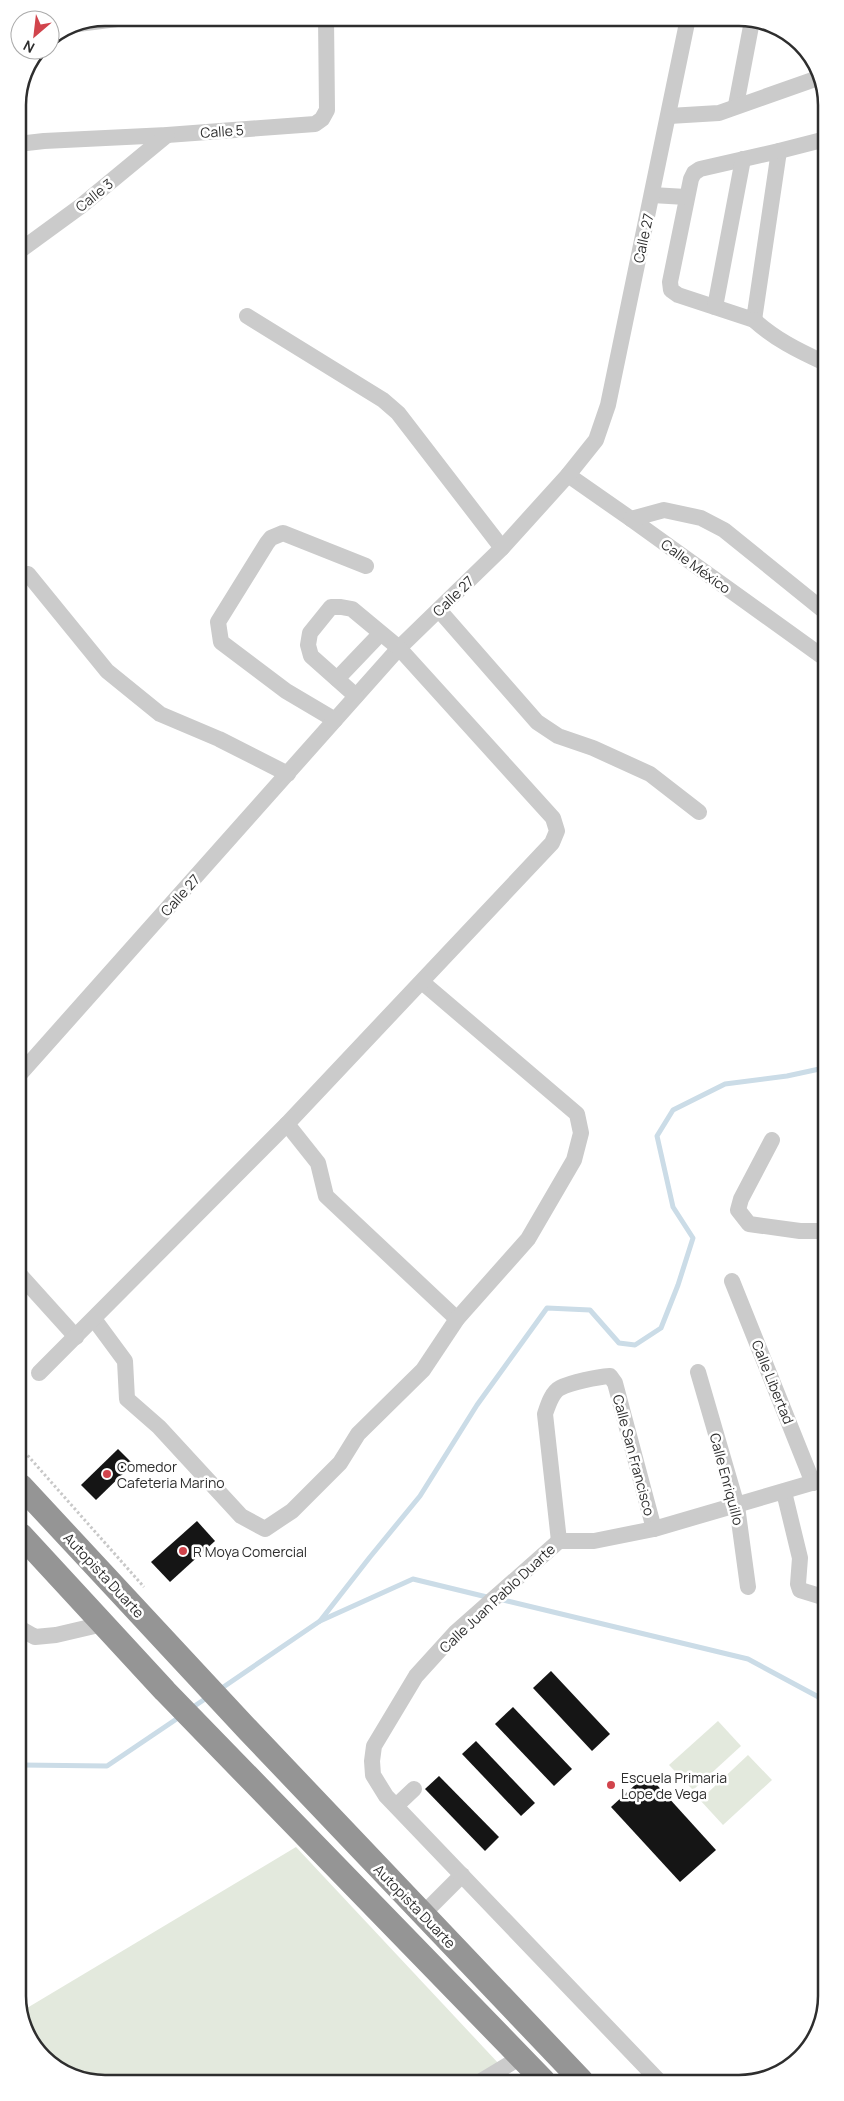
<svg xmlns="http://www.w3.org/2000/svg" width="844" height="2101" font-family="Manrope,sans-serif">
	<rect width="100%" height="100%" fill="#fff"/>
	<g fill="#e3e9dd">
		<path d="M718 1721 741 1746 693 1790 669 1765Z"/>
		<path d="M748 1755 772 1780 723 1825 700 1800Z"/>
		<path d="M296 1847 515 2081 99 2083 52 2065 22 2024V2011Z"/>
	</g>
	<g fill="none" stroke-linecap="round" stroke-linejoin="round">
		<g stroke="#cbdce7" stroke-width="5">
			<path d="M499 1599 748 1659 826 1701"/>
			<path d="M320 1621 370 1557 420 1496 477 1405 547 1308 590 1310 619 1343 635 1345 661 1328 678 1285 693 1238 673 1207 657 1136 673 1110 725 1084 787 1076 824 1068"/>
			<path d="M219 1690 320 1621 413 1579 491 1598"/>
			<path d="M190 1709 208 1697"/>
			<path d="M21 1765 107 1766 181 1716"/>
		</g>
	</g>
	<g fill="#151515">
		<path d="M118 1449 133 1464 96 1500 81 1485Z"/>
		<path d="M197 1521 215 1541 170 1582 151 1562Z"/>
		<path d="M551 1671 610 1734 592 1751 533 1688Z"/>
		<path d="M513 1707 572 1769 554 1786 495 1724Z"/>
		<path d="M476 1741 535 1803 521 1816 462 1754Z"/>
		<path d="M647 1774 716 1850 680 1882 611 1807Z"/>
		<path d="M439 1776 499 1837 485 1851 425 1789Z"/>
	</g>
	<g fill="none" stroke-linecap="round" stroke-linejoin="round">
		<path stroke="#c8c8c8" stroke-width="3" stroke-dasharray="2.5 2.5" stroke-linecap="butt" d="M21 1448 144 1587"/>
		<g stroke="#cbcbcb" stroke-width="16">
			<path d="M70 25 125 18"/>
			<path d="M736 105 752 21"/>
			<path d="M669 116 719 113 821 77"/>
			<path d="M18 144 44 141 167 135 315 124 322 119 327 110 326 18"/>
			<path d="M779 151 754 320 678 295 671 290 670 282 691 179 694 173 700 169Z"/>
			<path d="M779 151 822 140"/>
			<path d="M652 195 686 197"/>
			<path d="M18 252 81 206 167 135"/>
			<path d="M715 307 743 159"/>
			<path d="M247 316 383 400 398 413 502 548"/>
			<path d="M754 320C775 339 797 350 823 362"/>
			<path d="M568 475 631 519 823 657"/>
			<path d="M631 519 664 510 701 518 724 530 823 610"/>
			<path d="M28 574 107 671 160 714 219 739 288 774"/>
			<path d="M439 610 537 722 558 736 593 748 650 774 699 812"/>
			<path d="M337 679 380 634"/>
			<path d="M335 720 286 691 221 642 218 622 267 543 271 538 283 533 366 566"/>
			<path d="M20 1074 399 648 502 548 568 475 596 440 608 405 688 18"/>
			<path d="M287 1124 318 1163 326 1196 457 1319"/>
			<path d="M772 1140 741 1199 738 1210 749 1224 800 1231H825"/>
			<path d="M20 1275 76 1337"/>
			<path d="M732 1281 813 1483"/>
			<path d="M94 1319 125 1361 127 1399 159 1427 241 1516 265 1529 292 1511 340 1463 358 1434 423 1370 457 1319 528 1239 574 1160 581 1133 577 1114 422 982"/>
			<path d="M698 1372 737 1506 748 1587"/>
			<path d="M39 1373 287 1124 552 843 557 831 553 818 399 648 352 609 341 607H331L310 633 308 645 311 656 356 696"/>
			<path d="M784 1492 800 1558 798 1584 800 1590 826 1598"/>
			<path d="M559 1541 545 1414C548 1405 552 1392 560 1388 572 1382 597 1377 610 1376L615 1383 654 1529"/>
			<path d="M21 1629 35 1637 56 1635 103 1624"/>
			<path d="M396 1806 414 1789"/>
			<path d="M423 1914 462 1875"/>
			<path d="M658 2080 386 1796 373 1775 372 1761 374 1746 416 1676 456 1632 559 1541H594L654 1529 825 1479"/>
			<path d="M481 2081 521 2057"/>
		</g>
		<g stroke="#959595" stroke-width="24">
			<path d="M21 1486 249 1731 581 2080"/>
			<path d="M21 1535 165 1691 543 2080"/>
		</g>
	</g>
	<g fill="#d1444c" stroke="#fff" stroke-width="2">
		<circle cx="107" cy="1474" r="5"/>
		<circle cx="183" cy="1551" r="5"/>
		<circle cx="611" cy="1785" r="5"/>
	</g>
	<g text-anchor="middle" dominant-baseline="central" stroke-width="5" stroke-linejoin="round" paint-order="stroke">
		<g font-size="14" fill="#2e2e2e" stroke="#fff">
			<text transform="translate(222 131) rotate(-4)">Calle 5</text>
			<text transform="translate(94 195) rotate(-39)">Calle 3</text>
			<text transform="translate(643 238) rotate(-78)">Calle 27</text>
			<text transform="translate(696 566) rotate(36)">Calle México</text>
			<text transform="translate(453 596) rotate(-44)">Calle 27</text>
			<text transform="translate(180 895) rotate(-48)">Calle 27</text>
			<text transform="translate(773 1382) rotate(68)">Calle Libertad</text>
			<text transform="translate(634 1455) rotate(75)">Calle San Francisco</text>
			<text transform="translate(727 1479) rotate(75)">Calle Enriquillo</text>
			<text transform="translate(104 1575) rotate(47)">Autopista Duarte</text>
			<text transform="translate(497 1598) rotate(-43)">Calle Juan Pablo Duarte</text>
			<text transform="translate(415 1906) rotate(46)">Autopista Duarte</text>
		</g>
		<g font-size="14" fill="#2e2e2e" stroke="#fff" text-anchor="start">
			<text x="117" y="1466">Comedor<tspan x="117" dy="16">Cafeteria Marino</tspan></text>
			<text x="193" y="1551">R Moya Comercial</text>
			<text x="621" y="1777">Escuela Primaria<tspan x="621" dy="16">Lope de Vega</tspan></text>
		</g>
	</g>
	<path d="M0 0H844V2101H0ZM105 26H739A79 79 0 0 1 818 105V1996A79 79 0 0 1 739 2075H105A79 79 0 0 1 26 1996V105A79 79 0 0 1 105 26Z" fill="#fff" fill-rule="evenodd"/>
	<path fill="none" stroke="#2e2e2e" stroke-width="2.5" d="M105 26H739A79 79 0 0 1 818 105V1996A79 79 0 0 1 739 2075H105A79 79 0 0 1 26 1996V105A79 79 0 0 1 105 26Z"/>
	<g transform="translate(35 35) rotate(208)"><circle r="24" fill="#ffffff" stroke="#ababab"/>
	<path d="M0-4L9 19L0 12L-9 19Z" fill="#d1444c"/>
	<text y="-8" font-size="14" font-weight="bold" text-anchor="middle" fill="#2e2e2e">N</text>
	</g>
</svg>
